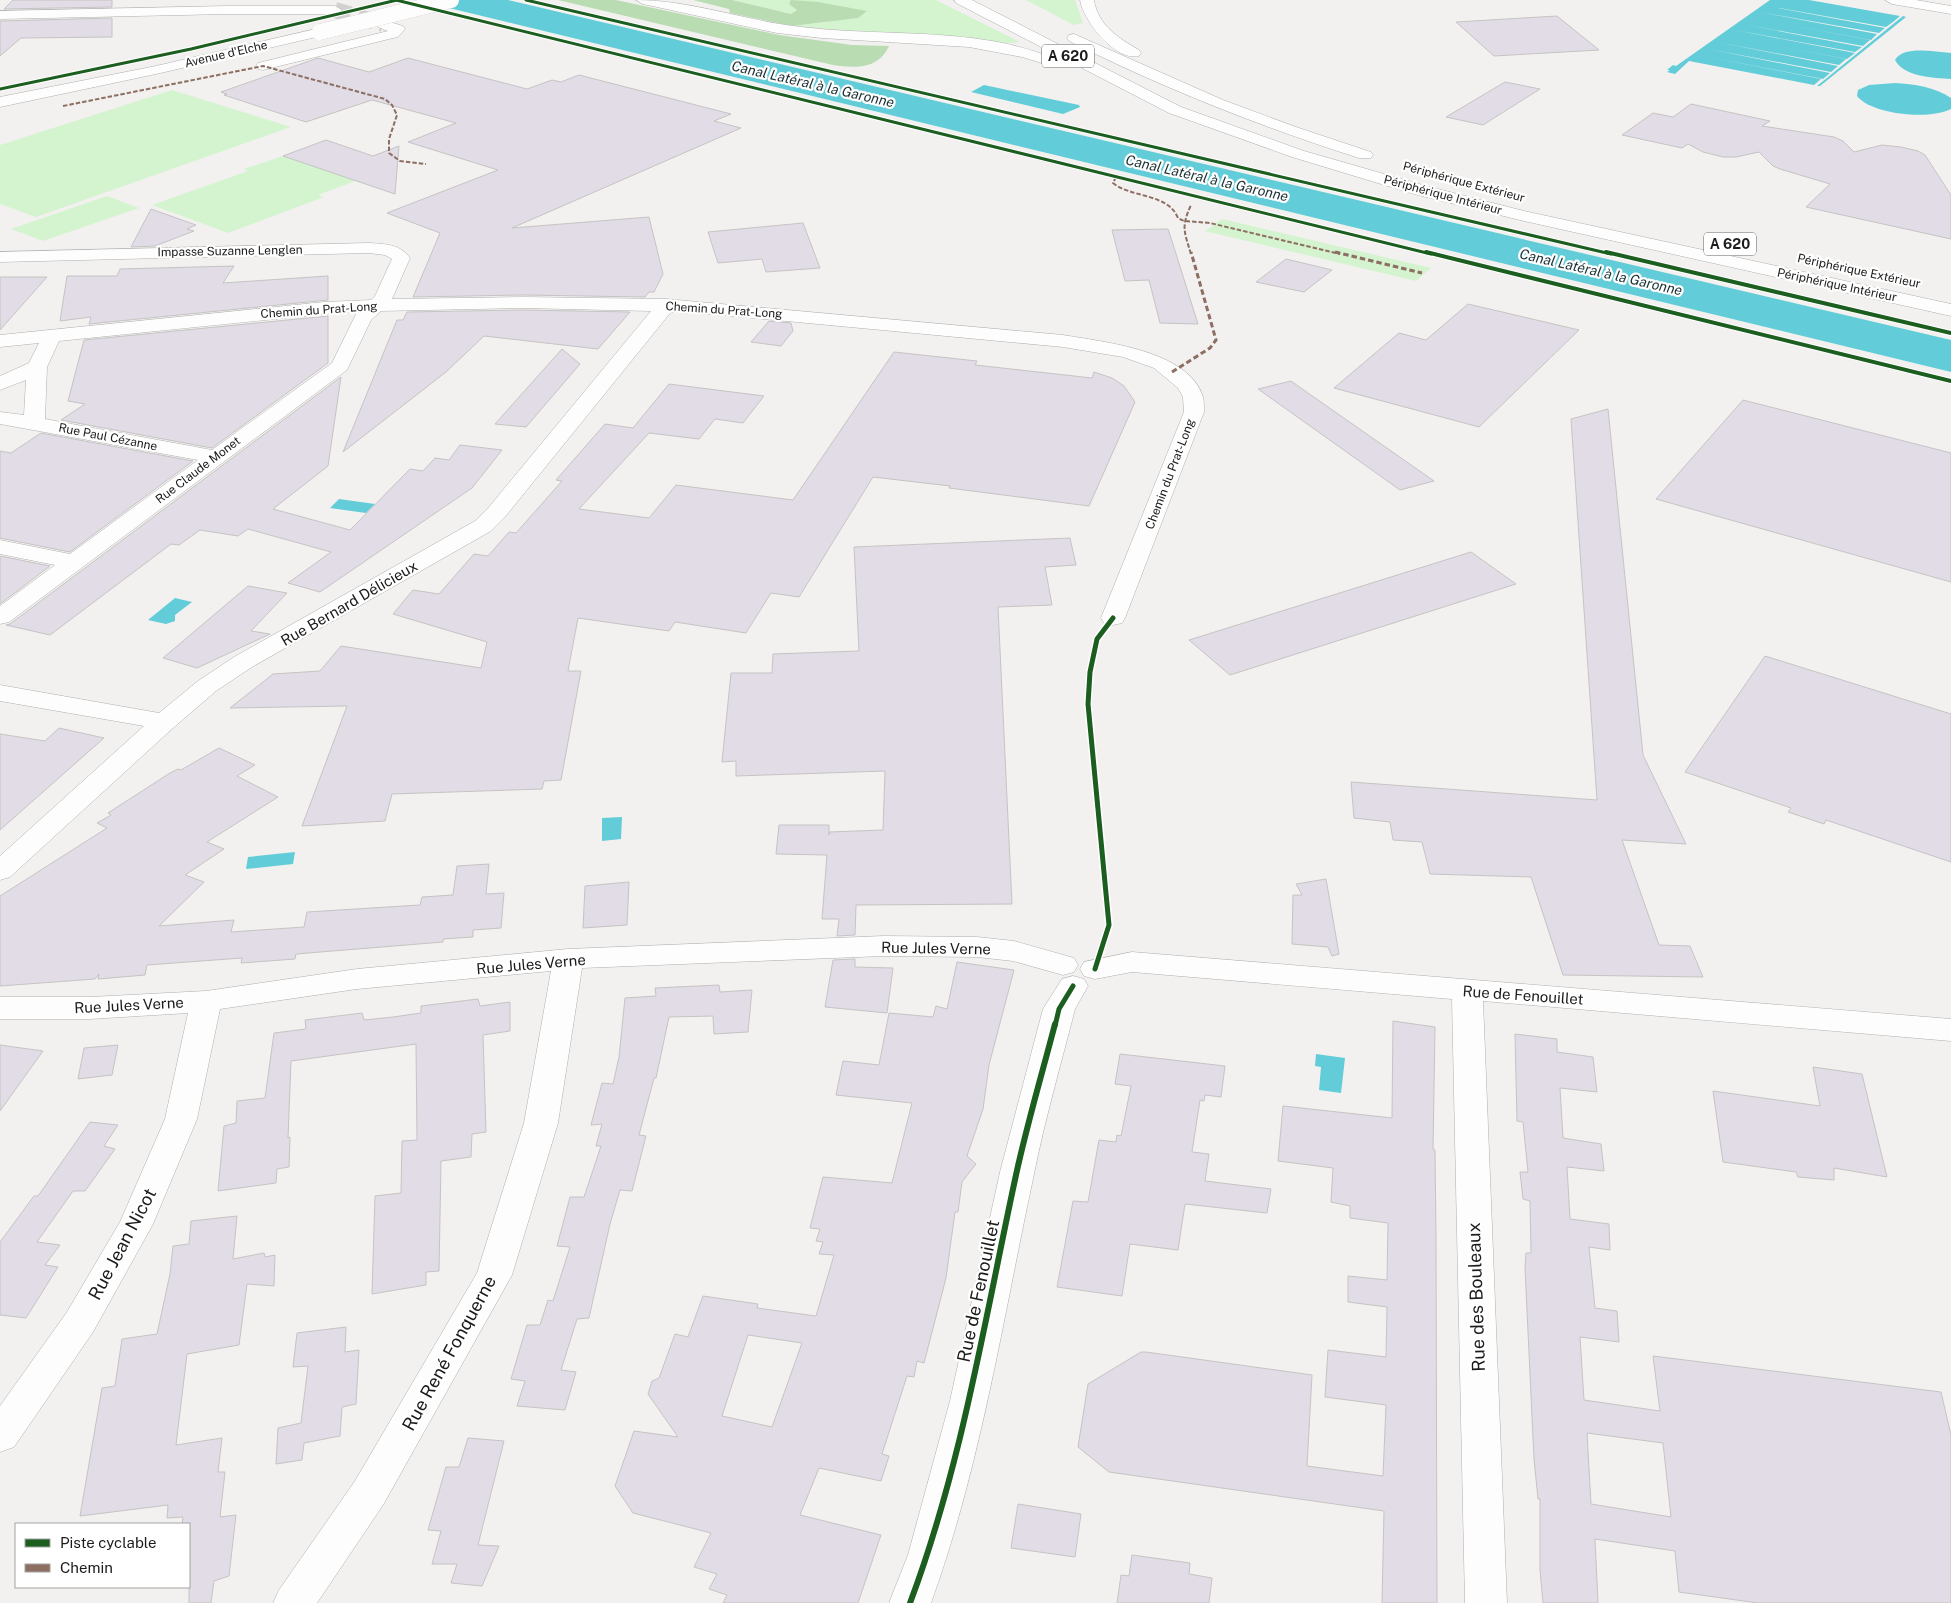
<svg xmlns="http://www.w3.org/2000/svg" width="1951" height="1603" font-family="'Public Sans',sans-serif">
	<rect width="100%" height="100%" fill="#f2f1ef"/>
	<g fill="#d4f3cf">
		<path d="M732 0H936L1020 42 1000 44 792 26 829 22 797 10 791 14Z"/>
		<path d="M1026 0H1075L1083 23 1074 25Z"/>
		<path d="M172 90 291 127 36 217 0 204V145Z"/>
		<path d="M283 156 358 180 318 195 324 197 228 233 152 205 248 171 244 169Z"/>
		<path d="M107 196 139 208 43 241 11 229Z"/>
		<path d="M1222 219 1431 268 1416 281 1205 231Z"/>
	</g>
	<g fill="#b9dcb3">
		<path d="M558 0H616L779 35 852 45 889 46C878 70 855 68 833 65Z"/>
		<path d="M693 0H732L791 14 797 10 789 4 791 0 818 2 867 11 858 18 792 26 730 13 729 9Z"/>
	</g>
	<g fill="#62cdd8">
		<path d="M416 0H508L1951 340V372Z"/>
		<path d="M1770 0H1809L1900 16 1893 22 1802 6 1893 22 1886 27 1768 6 1885 28 1879 33 1759 12 1877 34 1871 40 1751 18 1870 40 1863 46 1742 24 1862 47 1855 52 1734 30 1855 53 1847 59 1726 36 1846 59 1839 65 1717 42 1838 66 1831 72 1708 49 1830 73 1823 79 1698 55 1821 79 1814 85 1689 61 1675 74 1667 72 1670 70H1667L1673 65 1676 66Z"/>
		<path d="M1903 16 1906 17 1820 86H1817Z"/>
		<path d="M1931 51 1951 53V79C1934 78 1904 77 1895 60 1901 49 1920 50 1931 51Z"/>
		<path d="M1895 83C1914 84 1935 87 1951 98V109C1930 120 1872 115 1857 96L1858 90 1869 85Z"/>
		<path d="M984 85 1079 105 1080 107 1063 114 971 92Z"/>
		<path d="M339 499 375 504 366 513 330 508Z"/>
		<path d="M175 598 192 602 175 615V621L166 624 148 620Z"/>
		<path d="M622 817 621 839 602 841V818Z"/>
		<path d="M295 852 293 864 246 869 248 857Z"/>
		<path d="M1316 1054 1345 1058 1341 1093 1319 1090 1321 1067 1315 1066Z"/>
	</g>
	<g fill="#e1dce5" stroke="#c5c4c4" fill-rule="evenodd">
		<path d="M13 0H112V7L4 9Z"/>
		<path d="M1557 16 1599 50 1494 56 1456 22Z"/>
		<path d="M112 18V37L21 38 0 56V21Z"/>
		<path d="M318 58 369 72 408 58 527 89 552 80 561 82 579 75 731 114 714 121 741 128 512 228 649 217 663 274 654 292H649L645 297 523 295 413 297 440 233 387 213 498 170 408 142 456 123 372 100 306 122 224 95 227 94 221 92Z"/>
		<path d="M1505 82 1540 89 1483 125 1446 117Z"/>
		<path d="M1691 104 1770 121 1762 126 1834 137 1843 141 1854 152 1882 145 1901 147 1918 151 1925 155 1951 195V239L1806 207 1830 184 1780 169 1773 166 1759 152 1736 157H1723L1703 152 1688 144 1682 148 1622 135 1653 113 1673 117Z"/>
		<path d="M326 140 373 156 399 146 395 194 283 156Z"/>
		<path d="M151 209 196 225 187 229 194 231 155 246 131 247Z"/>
		<path d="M803 223 820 268 766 272 762 259 718 263 708 232Z"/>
		<path d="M1168 229 1172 241 1198 324 1160 323 1149 280 1125 281 1112 230Z"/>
		<path d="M1286 259 1332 270 1304 292 1256 282Z"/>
		<path d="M234 266 223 283 328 276V300L89 324 91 317 60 321 67 276H117L120 269Z"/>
		<path d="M0 277H47L0 330Z"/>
		<path d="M1468 304 1579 330 1479 427 1334 388 1399 333 1426 340Z"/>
		<path d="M523 310 630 312 598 349 484 336 446 372 343 452 397 320H403L407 312Z"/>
		<path d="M328 316V363L212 448 61 420 85 404 68 401 84 340Z"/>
		<path d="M769 321 791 323 793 331 781 346 751 342Z"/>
		<path d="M562 349 580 364 526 427 495 424Z"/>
		<path d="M894 352 977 361 975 365 1092 378 1094 372 1112 378 1124 386 1135 402 1089 506 949 488 950 486 873 477 799 597 771 593 746 633 675 622 669 631 578 618 568 671H581L561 780 544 781 542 789 392 794 385 821 302 826 347 706 230 708 273 674 320 671 341 646 481 668 487 642 393 614 413 590 439 594 474 554 488 556 509 532 516 533 562 481 556 480 605 424 633 428 669 384 764 396 743 423 715 419 699 439 649 433 579 509 649 518 676 485 793 500Z"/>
		<path d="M341 377 328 466 273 509 350 530 410 469 423 471 435 458 449 460 460 445 502 450 472 488 320 592 288 583 331 552 248 529 238 536 200 530 179 545 171 544 50 635 6 625 10 624Z"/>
		<path d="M1291 381 1298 386 1434 481 1400 490 1258 389Z"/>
		<path d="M1743 400 1951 453V582L1656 499Z"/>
		<path d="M1608 409 1643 755 1686 844 1622 840 1659 945 1690 946 1703 977 1563 975 1531 877 1430 874 1422 842 1393 840 1390 822 1354 818 1351 782 1597 800 1571 419Z"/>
		<path d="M41 433 193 461 70 552 0 538V451L11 453Z"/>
		<path d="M1070 538 1076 565 1045 567 1052 605 998 607 1012 904 856 905 855 935 837 936 839 919H822L827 855 776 854 779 825H829V835V832L883 830 885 771 736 776V761L722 762 731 673H772L773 654 859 651 854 547Z"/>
		<path d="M1471 552 1516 584 1230 675 1189 640Z"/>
		<path d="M0 556 50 566 0 604Z"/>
		<path d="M248 586 287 593 251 631 270 634 197 668 163 658Z"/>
		<path d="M1765 656 1951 714V862L1826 820 1824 824 1788 812 1791 808 1685 772Z"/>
		<path d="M59 728 104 738 0 830V734L45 741Z"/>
		<path d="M219 748 255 765 237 776 278 797 207 842 224 849 185 875 204 882 159 926 234 920 231 932 304 927 307 912 420 905 422 897 453 895 457 866 489 864 486 894 504 893 501 928 473 930V937L443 939V942L296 954 295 959 241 963 242 958 147 965 145 975 98 979 99 974 95 979 0 986V896L107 828 97 823 111 815 108 813 170 773 178 769 181 770Z"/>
		<path d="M1326 879 1339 954 1332 956 1328 947 1292 944 1293 895H1302L1296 884Z"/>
		<path d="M629 882 627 925 583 928 585 886Z"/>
		<path d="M855 959V967L893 968 887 1013 825 1007 833 960Z"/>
		<path d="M957 962 1014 970 989 1065 983 1109 967 1156 976 1164 962 1182 958 1212H955L946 1278 924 1363 917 1361 914 1377 907 1376 882 1454 889 1456 881 1481 819 1468 800 1515 881 1535 858 1603H723L727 1595 709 1589 717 1574 694 1567 711 1533 633 1513 615 1486 634 1431 678 1437 648 1394 652 1381 659 1378 675 1334 688 1337 703 1296 758 1304 757 1308 816 1316 834 1255 819 1254 823 1242 816 1241 820 1229 810 1228 823 1177 892 1183 912 1103 836 1095 843 1061 879 1065 889 1013 933 1017 936 1006 947 1009ZM748 1335 802 1343 772 1427 722 1416Z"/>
		<path d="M719 985 720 992 752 990 748 1032 714 1034 713 1016 669 1017 656 1078H654L639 1135 646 1136 632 1191 620 1190 610 1224 589 1318 577 1319 561 1370 576 1372 565 1410 517 1406 525 1381 511 1379 527 1325H540L548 1300 553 1301 570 1247 557 1246 570 1197H584L601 1146H596L602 1124 591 1125 602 1083 613 1084 619 1057 625 998 656 996 655 988Z"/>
		<path d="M478 999 480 1006 510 1002V1031L483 1035 486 1132 472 1134 471 1157 441 1161 439 1271 426 1272V1285L372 1294 375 1196 401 1193 402 1141 417 1140 416 1044 291 1061 288 1138 290 1137 289 1167 277 1169 276 1183 218 1191 224 1126 236 1123 237 1101 265 1098 274 1033 306 1029 305 1020 362 1013 364 1020 393 1017 421 1013V1006Z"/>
		<path d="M1393 1021 1435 1027 1433 1149 1435 1150 1436 1237 1437 1603H1382L1384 1511 1109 1472 1078 1447 1088 1384 1141 1352H1146L1312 1375 1307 1466 1383 1476 1386 1405 1325 1397 1328 1350 1386 1357 1387 1307 1348 1302V1276L1387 1280 1388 1223 1350 1218V1206L1331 1202 1333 1168 1278 1161 1283 1106 1392 1118Z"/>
		<path d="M1515 1034 1557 1039V1052L1593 1057 1597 1092 1560 1088 1563 1138 1601 1144 1604 1171 1567 1167 1570 1219 1609 1224 1610 1250 1589 1247 1595 1308 1617 1311 1619 1342 1580 1337 1584 1400 1660 1411 1653 1356 1941 1392 1951 1435V1603H1758L1679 1592 1675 1551 1595 1539 1598 1603H1543L1540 1570V1499H1538L1534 1459 1525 1268 1526 1253H1531L1530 1201 1523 1199 1520 1172H1528L1523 1122 1517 1121ZM1587 1433 1663 1443 1671 1517 1591 1504Z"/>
		<path d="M0 1045 43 1051 0 1111Z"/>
		<path d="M118 1045 112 1075 78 1079 84 1048Z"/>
		<path d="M1120 1054 1225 1066 1221 1097 1205 1095 1204 1101 1200 1100 1192 1152 1209 1154 1205 1181 1271 1189 1267 1213 1185 1204 1178 1250 1130 1244 1122 1296 1057 1287 1073 1201 1088 1202 1099 1140 1116 1142 1117 1135 1121 1136 1131 1086 1115 1084Z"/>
		<path d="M1813 1067 1862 1074 1887 1177 1834 1168V1180L1798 1177 1796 1172 1723 1162 1713 1091 1820 1106Z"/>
		<path d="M90 1122 118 1125 104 1146 115 1149 85 1191H73L37 1242 60 1245 45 1265 58 1267 26 1318 0 1315V1242L34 1196H38Z"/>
		<path d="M237 1216 233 1259 264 1253 265 1257 275 1255 274 1286 247 1284 239 1345 187 1354 176 1445 222 1438 218 1472H225L220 1517 236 1515 229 1576 214 1581 211 1603H189V1524H182L183 1517 167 1518 168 1505 80 1516 102 1388 115 1386 122 1339 157 1334 170 1274 173 1246 189 1244 191 1221Z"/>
		<path d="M346 1327 345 1352 359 1350 356 1404 342 1407 340 1436 304 1443 302 1460 276 1464 278 1428 301 1423 308 1366 293 1367 297 1333Z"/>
		<path d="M468 1438 504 1441 478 1545 499 1546 482 1586 451 1583 457 1564H432L441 1531 428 1530 446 1467H459Z"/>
		<path d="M1018 1504 1081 1514 1075 1557 1011 1548Z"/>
		<path d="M1132 1555 1190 1563 1189 1574 1212 1578 1209 1603H1117L1121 1575 1129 1576Z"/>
	</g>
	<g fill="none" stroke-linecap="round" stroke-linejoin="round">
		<path stroke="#d2d1cf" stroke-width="16" stroke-dasharray="16 8" stroke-linecap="butt" d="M335 10 383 24"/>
		<g stroke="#b0afae" stroke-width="1">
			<g id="minor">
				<path d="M1885 0H1916L1951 6V14L1892 4Z"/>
				<path d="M227 6H335L342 10 335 14H227L0 19V11Z"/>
				<path d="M383 20 403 26 405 29 398 37 393 38 263 70 258 69 256 66 258 63 388 31 378 27 376 24 378 21Z"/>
				<path d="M369 243C385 244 400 244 410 258L392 299 523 297 666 299 1063 335C1103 342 1189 350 1203 397 1204 401 1204 407 1204 412L1125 618 1122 623 1113 625 1104 623 1101 618 1184 412 1183 397 1178 388 1154 368 1123 357 1063 347 722 315 671 312 505 517 491 531 252 667 216 691 173 728 10 877 0 880V856L144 726 0 701V685L159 713 198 681 234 657 475 521 489 507 651 311 523 308 381 311 371 320 347 370 9 622 0 624V606L55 565 0 554V540L70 554 198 460 0 424V412L24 415 26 380 0 390V376L29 363 39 343 0 347V335L324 302 371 300 375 296 392 259 385 255 369 253 0 262V252ZM357 312 332 363 212 450 45 419 47 367 59 341 324 314Z"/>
				<path d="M884 936 977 937 1014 941 1074 958 1078 965 1074 972 1063 975 1013 961 977 957 884 956 582 968 558 1123 512 1275 383 1505 317 1603H273L279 1590 355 1481 477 1273 524 1123 551 971 357 989 220 1009 197 1119 153 1224 93 1332 14 1447 0 1452V1406L67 1312 120 1222 165 1119 188 1013 90 1019H0V997H90L206 991 357 969 568 949Z"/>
				<path d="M1132 952 1951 1019V1041L1483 1001 1507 1603H1465L1452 999 1132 972 1095 979 1084 976 1080 969 1084 962Z"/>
				<path d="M1073 976 1084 979 1088 986 1075 1009C1061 1064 1045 1119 1034 1174 1003 1318 981 1465 931 1603H889L908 1555 950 1401 1000 1172 1043 1009 1062 979Z"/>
			</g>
		</g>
		<g stroke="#b0afae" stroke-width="1">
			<g id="highway">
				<path d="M636 0C691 0 746 21 801 27 866 35 933 30 998 42 1019 46 1040 53 1060 60L1062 63 1060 66 1055 67 1022 57 969 47 822 38 777 33 643 4Z"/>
				<path d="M954 0H972L1181 107 1304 151 1426 186 1524 211 1951 304V316L1524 221 1414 194 1292 157 1169 113 956 3Z"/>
				<path d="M1080 0H1094C1098 25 1118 38 1139 50L1141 53 1139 56C1116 62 1083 21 1080 0Z"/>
				<path d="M320 28 325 29 327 32 325 35 156 74 0 107V97L156 66Z"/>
				<path d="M1074 34 1223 100 1296 127 1371 152 1373 155 1371 158H1359C1259 126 1163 88 1069 41L1067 38 1069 35Z"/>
			</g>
		</g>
		<use href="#minor" fill="#fdfdfd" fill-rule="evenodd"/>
		<use href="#highway" fill="#fdfdfd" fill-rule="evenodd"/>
		<g stroke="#b0afae" stroke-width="16" stroke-linecap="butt">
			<path id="highway-bridge" d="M320 32 451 0"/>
		</g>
		<use href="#highway-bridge" stroke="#fdfdfd" stroke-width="16"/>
		<g stroke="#8d6e63" stroke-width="2" stroke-dasharray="4.5 2" stroke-linecap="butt">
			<path d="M63 106 263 66 385 99 392 105 397 115 389 139V153L400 161 426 164"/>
			<path d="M1116 177 1113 183C1131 198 1168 193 1178 218L1184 221 1210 223 1340 254"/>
			<path d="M1191 254C1184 231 1181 227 1191 205"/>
		</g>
		<g stroke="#8d6e63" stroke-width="3" stroke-dasharray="5.5 3" stroke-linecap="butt">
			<path d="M1335 252 1422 273"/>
			<path d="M1172 372 1210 348 1216 340 1191 252"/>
		</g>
		<g stroke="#fff" stroke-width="5">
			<g id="cycleway-far3">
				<path d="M396 0 1431 254"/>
				<path d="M526 0 1611 254"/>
				<path d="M0 89 191 49 397 0"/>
			</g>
		</g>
		<g stroke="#fff" stroke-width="6">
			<g id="cycleway-far2">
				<path d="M1426 252 1951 381"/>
				<path d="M1606 252 1951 333"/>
			</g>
		</g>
		<g stroke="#fff" stroke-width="8">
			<g id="cycleway-far1">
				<path d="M1095 969 1109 925 1088 704 1090 672 1097 639 1113 618"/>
				<path d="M1055 1026 1059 1009 1073 986"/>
			</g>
		</g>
		<g stroke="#fff" stroke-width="9">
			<path id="cycleway" d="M910 1603C962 1465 985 1318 1016 1175 1027 1124 1042 1074 1055 1024"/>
		</g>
		<use href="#cycleway-far3" stroke="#1b5e20" stroke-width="3"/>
		<use href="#cycleway-far2" stroke="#1b5e20" stroke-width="4"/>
		<use href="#cycleway-far1" stroke="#1b5e20" stroke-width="5"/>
		<use href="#cycleway" stroke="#1b5e20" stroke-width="6"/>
	</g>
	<g text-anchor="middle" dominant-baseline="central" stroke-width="4.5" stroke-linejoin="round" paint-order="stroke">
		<g font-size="12" fill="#1b1b1a" stroke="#fff">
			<text transform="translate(226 54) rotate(-13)">Avenue d'Elche</text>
			<text transform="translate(1464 182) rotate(15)">Périphérique Extérieur</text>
			<text transform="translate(1443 195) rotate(15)">Périphérique Intérieur</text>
			<text transform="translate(230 251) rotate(-1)">Impasse Suzanne Lenglen</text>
			<text transform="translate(1859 271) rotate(12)">Périphérique Extérieur</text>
			<text transform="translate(1837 285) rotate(12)">Périphérique Intérieur</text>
			<text transform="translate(319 310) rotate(-4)">Chemin du Prat-Long</text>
			<text transform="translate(724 310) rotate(4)">Chemin du Prat-Long</text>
			<text transform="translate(108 437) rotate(11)">Rue Paul Cézanne</text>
			<text transform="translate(198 470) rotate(-37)">Rue Claude Monet</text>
			<text transform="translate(1170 474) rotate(-69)">Chemin du Prat-Long</text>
		</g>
		<g fill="#fff" stroke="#5f5f5f" stroke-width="1">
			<rect x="1042" y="44.5" width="52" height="23" rx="4"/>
			<rect x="1704" y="232.5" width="52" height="23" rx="4"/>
		</g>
		<g font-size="14" font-weight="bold" fill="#1b1b1a">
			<text x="1068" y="56">A 620</text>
			<text x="1730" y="244">A 620</text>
		</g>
		<g font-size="14" font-style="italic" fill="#1a3134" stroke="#fff">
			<text transform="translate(813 84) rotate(13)">Canal Latéral à la Garonne</text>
			<text transform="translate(1207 178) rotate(13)">Canal Latéral à la Garonne</text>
			<text transform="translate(1601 272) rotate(13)">Canal Latéral à la Garonne</text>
		</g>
		<g font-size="15" fill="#1b1b1a" stroke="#fff">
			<text transform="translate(349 603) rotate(-30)">Rue Bernard Délicieux</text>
			<text transform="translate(936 948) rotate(1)">Rue Jules Verne</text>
			<text transform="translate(531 964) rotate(-5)">Rue Jules Verne</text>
			<text transform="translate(1523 995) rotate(4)">Rue de Fenouillet</text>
			<text transform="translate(129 1005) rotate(-3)">Rue Jules Verne</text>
		</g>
		<g font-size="18" fill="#1b1b1a" stroke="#fff">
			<text transform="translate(122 1244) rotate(-62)">Rue Jean Nicot</text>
			<text transform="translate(978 1291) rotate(-78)">Rue de Fenouillet</text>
			<text transform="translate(1476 1297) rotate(-92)">Rue des Bouleaux</text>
			<text transform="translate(449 1353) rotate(-61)">Rue René Fonquerne</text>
		</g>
	</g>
	<rect x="15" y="1523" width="175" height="65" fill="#ffffff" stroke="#a4a4a3"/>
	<rect x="25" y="1539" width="25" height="8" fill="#1b5e20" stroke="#a4a4a3"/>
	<text x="60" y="1548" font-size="15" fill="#1b1b1a">Piste cyclable</text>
	<rect x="25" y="1564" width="25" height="8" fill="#8d6e63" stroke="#a4a4a3"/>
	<text x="60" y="1573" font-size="15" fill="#1b1b1a">Chemin</text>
</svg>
